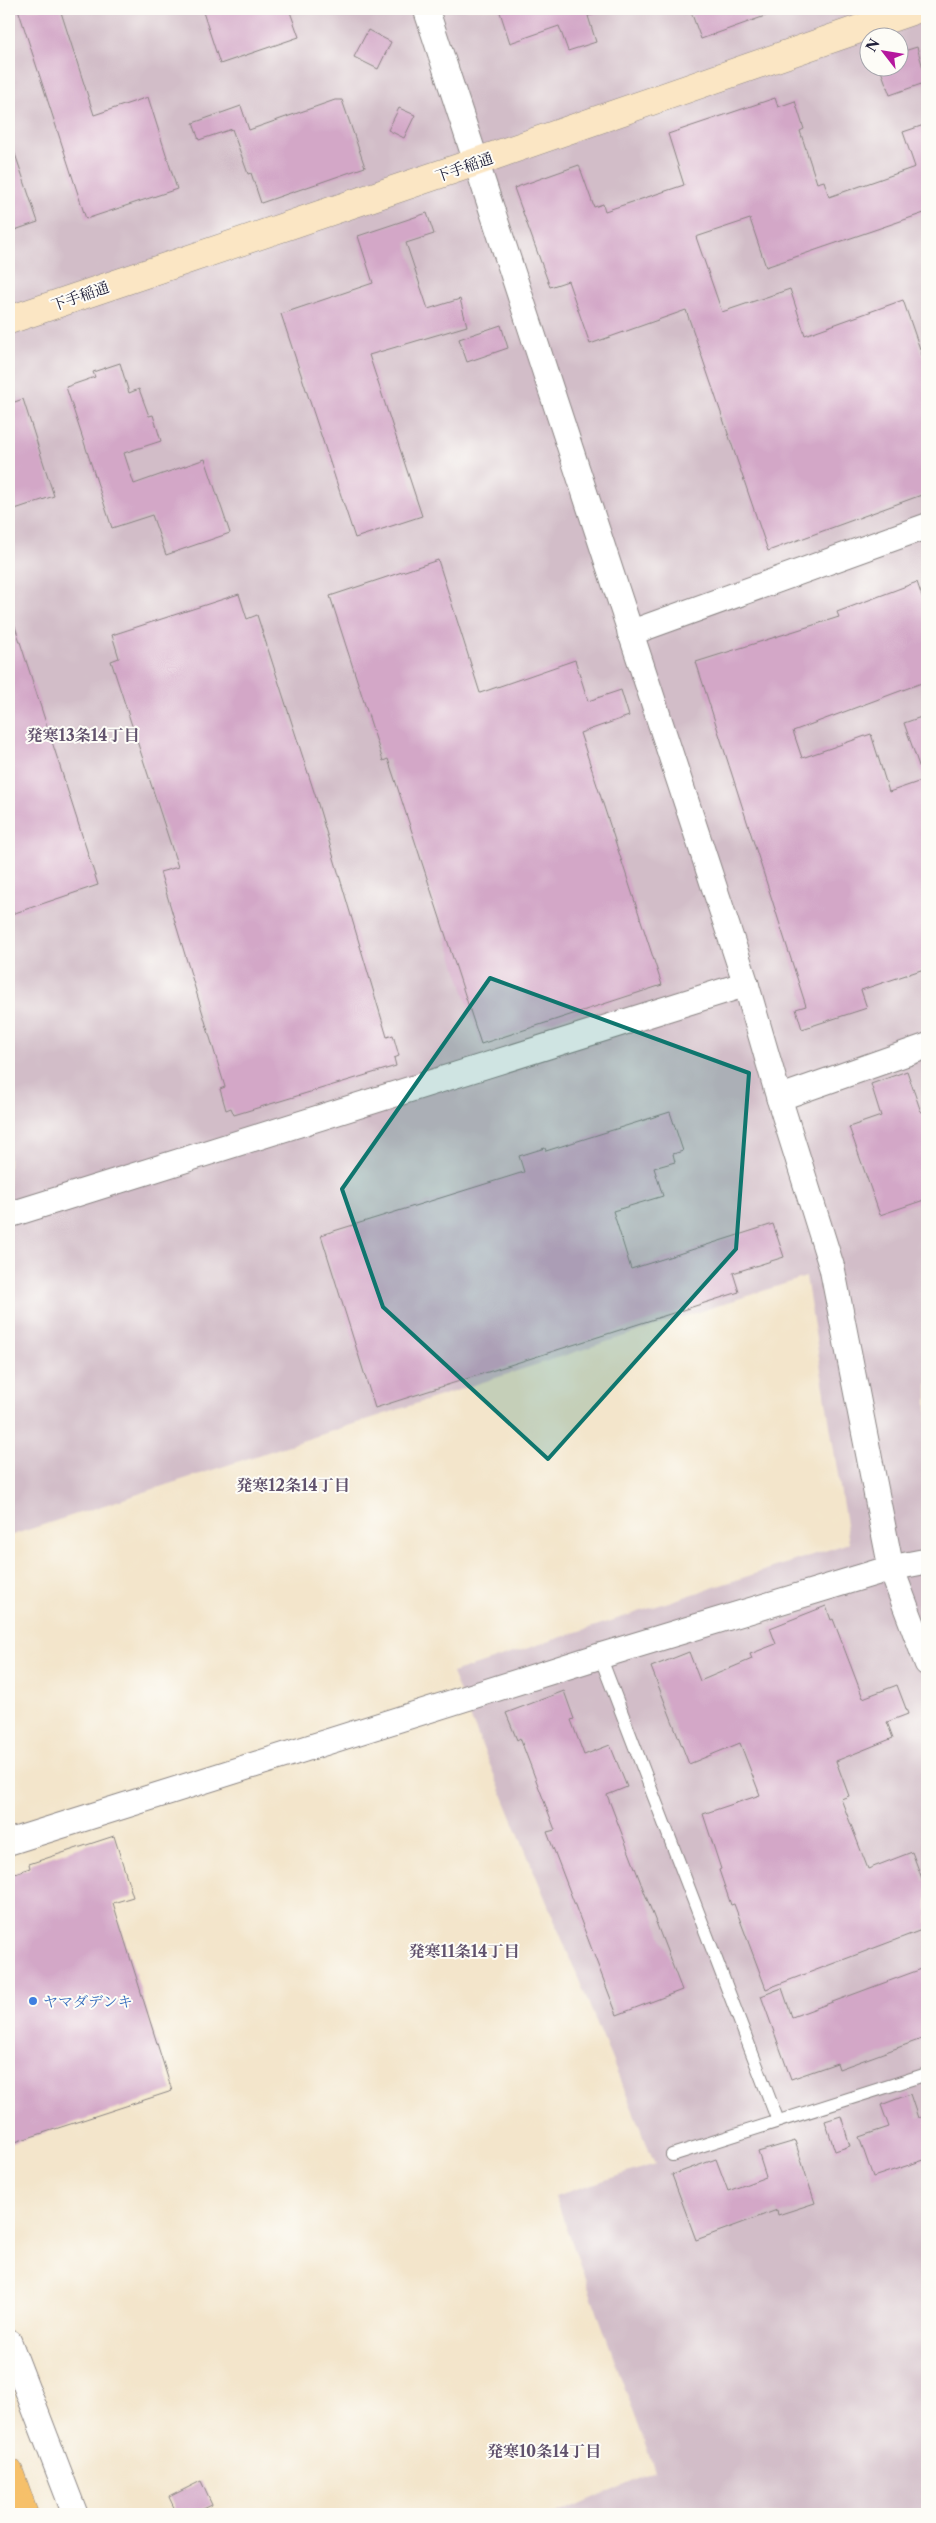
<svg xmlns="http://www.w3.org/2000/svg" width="936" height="2523" font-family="'Libre Caslon Text','Noto Serif JP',serif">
	<rect width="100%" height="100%" fill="#fdfcf7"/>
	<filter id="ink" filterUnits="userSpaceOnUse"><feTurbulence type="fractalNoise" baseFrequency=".02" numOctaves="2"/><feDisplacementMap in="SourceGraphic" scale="10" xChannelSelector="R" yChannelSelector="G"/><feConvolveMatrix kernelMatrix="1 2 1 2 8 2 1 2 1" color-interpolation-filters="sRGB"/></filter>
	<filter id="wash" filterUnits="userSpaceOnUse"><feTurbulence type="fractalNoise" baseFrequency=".0096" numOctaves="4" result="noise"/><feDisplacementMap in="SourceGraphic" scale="20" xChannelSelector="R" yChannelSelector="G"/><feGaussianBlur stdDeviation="1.12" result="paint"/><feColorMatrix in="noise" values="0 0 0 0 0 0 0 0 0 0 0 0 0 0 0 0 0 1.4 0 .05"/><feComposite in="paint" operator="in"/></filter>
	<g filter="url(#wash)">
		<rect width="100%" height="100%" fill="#f3e5cb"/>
		<path fill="#d2bdc8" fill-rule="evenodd" d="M9 9H927V2514H556L655 2471 555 2196 655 2164 452 1673 849 1543 806 1277 9 1536ZM868 38H898V68H868Z"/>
		<g id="blocks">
			<g fill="#d3a7c7">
				<path d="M18 9H60L94 115 148 97 177 189 86 219Z"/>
				<path d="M202 9H289L299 37 220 64Z"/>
				<path d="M499 9H601L602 12 588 16 596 42 568 51 559 26 510 43Z"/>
				<path d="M690 9H779V11L701 39Z"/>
				<path d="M368 30 391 42 378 69 354 57Z"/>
				<path d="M917 47 927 82 890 95 880 68H898V53Z"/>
				<path d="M775 98 778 107 795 101 804 129 800 131 817 183 824 181 829 197 915 167 903 132 927 124V212L766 267 750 219 696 237 722 312 790 289 805 335 903 300 927 369V493L768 551 686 310 590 344 568 281 550 287 514 188 579 165 594 207 603 204 605 211 684 185 668 134Z"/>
				<path d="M335 100H342L365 167 261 203 251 173 248 174 232 129 199 140 193 123 241 106 249 130Z"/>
				<path d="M399 108 415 115 404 138 388 130Z"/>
				<path d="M9 145H12L38 222 9 232Z"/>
				<path d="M427 213 434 234 406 243 428 309 460 299 467 326 369 355 422 516 355 538 281 314 373 283 358 236Z"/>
				<path d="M501 325 508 348 467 362 459 339Z"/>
				<path d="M120 363 129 393 139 389 149 416 153 415 161 441 124 453 134 484 205 459 230 533 166 555 152 515 112 528 66 387 95 377 93 372Z"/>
				<path d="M23 399 54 496 9 511V404Z"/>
				<path d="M438 560 480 693 575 660 588 701 621 690 629 716 580 733 662 985 481 1044 396 783 388 759 383 761 330 596Z"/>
				<path d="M917 582 927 611V681L793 731 802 758 871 734 889 792 924 780 904 723 927 715V968L861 990 867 1008 802 1029 796 1009 806 1006 696 662 839 617 837 612Z"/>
				<path d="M239 594 247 619 257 615 317 801 387 1037 393 1035 399 1056 394 1058 396 1066 234 1115 231 1108 226 1110 220 1089 225 1087 160 872 178 867 111 661 119 658 112 635Z"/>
				<path d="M12 617 98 885 9 915V618Z"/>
				<path d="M907 1071 921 1112 927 1110V1199L880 1215 849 1127 881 1116 871 1084Z"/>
				<path d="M670 1112 683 1151 673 1154 675 1162 654 1168 663 1196 613 1211 631 1269 773 1224 784 1257 733 1273 739 1292 375 1408 321 1235 524 1172 519 1156 545 1148 546 1151Z"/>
				<path d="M826 1606 831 1620 833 1619 863 1698 897 1685 908 1714 887 1722 893 1738 836 1761 849 1796 841 1799 868 1869 912 1852 923 1881 927 1880V1928L766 1989 734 1904 731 1905 719 1870 721 1869 703 1814 760 1795 740 1743 689 1764 651 1667 689 1652 700 1681 752 1659 750 1654 776 1644 770 1628Z"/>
				<path d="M564 1691 574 1719 571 1720 584 1755 610 1745 627 1787 607 1795 682 1990 617 2015 547 1832 555 1830 520 1738 517 1740 506 1713Z"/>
				<path d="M114 1836 133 1897 113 1903 172 2091 9 2144V1875L30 1868 29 1864Z"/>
				<path d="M927 1967V2037L839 2069 837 2063 791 2079 761 1996 782 1988 792 2017Z"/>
				<path d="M910 2094 918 2118 927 2115V2159L873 2177 859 2137 889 2127 881 2105Z"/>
				<path d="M841 2116 850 2146 835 2151 825 2121Z"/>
				<path d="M795 2141 815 2203 778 2215 777 2210 696 2240 672 2175 716 2159 728 2191 766 2177 758 2152Z"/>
				<path d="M201 2481 212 2505 192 2514H177L169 2497Z"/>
			</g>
		</g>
	</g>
	<g filter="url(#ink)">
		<use href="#blocks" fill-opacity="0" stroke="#8a8483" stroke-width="1"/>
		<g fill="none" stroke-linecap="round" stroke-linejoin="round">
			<g stroke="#8a8483" stroke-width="14">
				<g id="service">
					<path d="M600 1656 778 2121"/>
					<path d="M672 2155 927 2074"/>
				</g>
			</g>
			<g stroke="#8a8483" stroke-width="27">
				<g id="minor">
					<path d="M426 9 746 984 779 1098 832 1268 891 1568 927 1663"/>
					<path d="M630 633 927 526"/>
					<path d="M779 1098 927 1046"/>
					<path d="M9 1215 746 984"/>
					<path d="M9 1842 600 1656 891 1568 927 1561"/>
					<path d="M9 2342 75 2514"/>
				</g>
			</g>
			<g stroke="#8a8483" stroke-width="29">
				<path id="secondary" d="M9 320 476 162 917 9"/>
			</g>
			<g stroke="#8a8483" stroke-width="29">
				<path id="primary" d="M9 2472 24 2514"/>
			</g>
			<use href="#service" stroke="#fff" stroke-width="12"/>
			<use href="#minor" stroke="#fff" stroke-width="25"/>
			<use href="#secondary" stroke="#fbe6c4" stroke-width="28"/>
			<use href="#primary" stroke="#f6c06b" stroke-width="28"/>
		</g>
	</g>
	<path fill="#0f766e" fill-opacity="0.2" stroke="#0f766e" stroke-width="4" stroke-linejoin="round" d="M490 978 749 1073 736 1249 548 1459 383 1307 342 1189Z"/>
	<circle fill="#3f7fe0" stroke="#fdfcf7" stroke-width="2" cx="33" cy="2001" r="5"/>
	<g text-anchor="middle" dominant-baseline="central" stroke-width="4" stroke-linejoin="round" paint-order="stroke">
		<g font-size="15" fill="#22223b" stroke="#fdfcf7">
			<text transform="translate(464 167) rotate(-19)">下手稲通</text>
			<text transform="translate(80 296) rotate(-19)">下手稲通</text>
		</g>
		<g font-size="15" fill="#366cbe" stroke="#fdfcf7" text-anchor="start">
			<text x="43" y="2001">ヤマダデンキ</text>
		</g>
		<g font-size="16" font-weight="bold" fill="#60516c" stroke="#fdfcf7">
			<text x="83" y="735">発寒13条14丁目</text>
			<text x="293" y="1485">発寒12条14丁目</text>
			<text x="464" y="1951">発寒11条14丁目</text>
			<text x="544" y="2451">発寒10条14丁目</text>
		</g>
	</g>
	<rect width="936" height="2523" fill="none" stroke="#fdfcf7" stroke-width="30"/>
	<g transform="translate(884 52) rotate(301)"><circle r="24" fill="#fdfcf7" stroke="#a5a5ac"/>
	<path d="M0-4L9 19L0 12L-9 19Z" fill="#b5179e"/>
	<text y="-8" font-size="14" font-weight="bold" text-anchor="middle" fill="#22223b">N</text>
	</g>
</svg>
